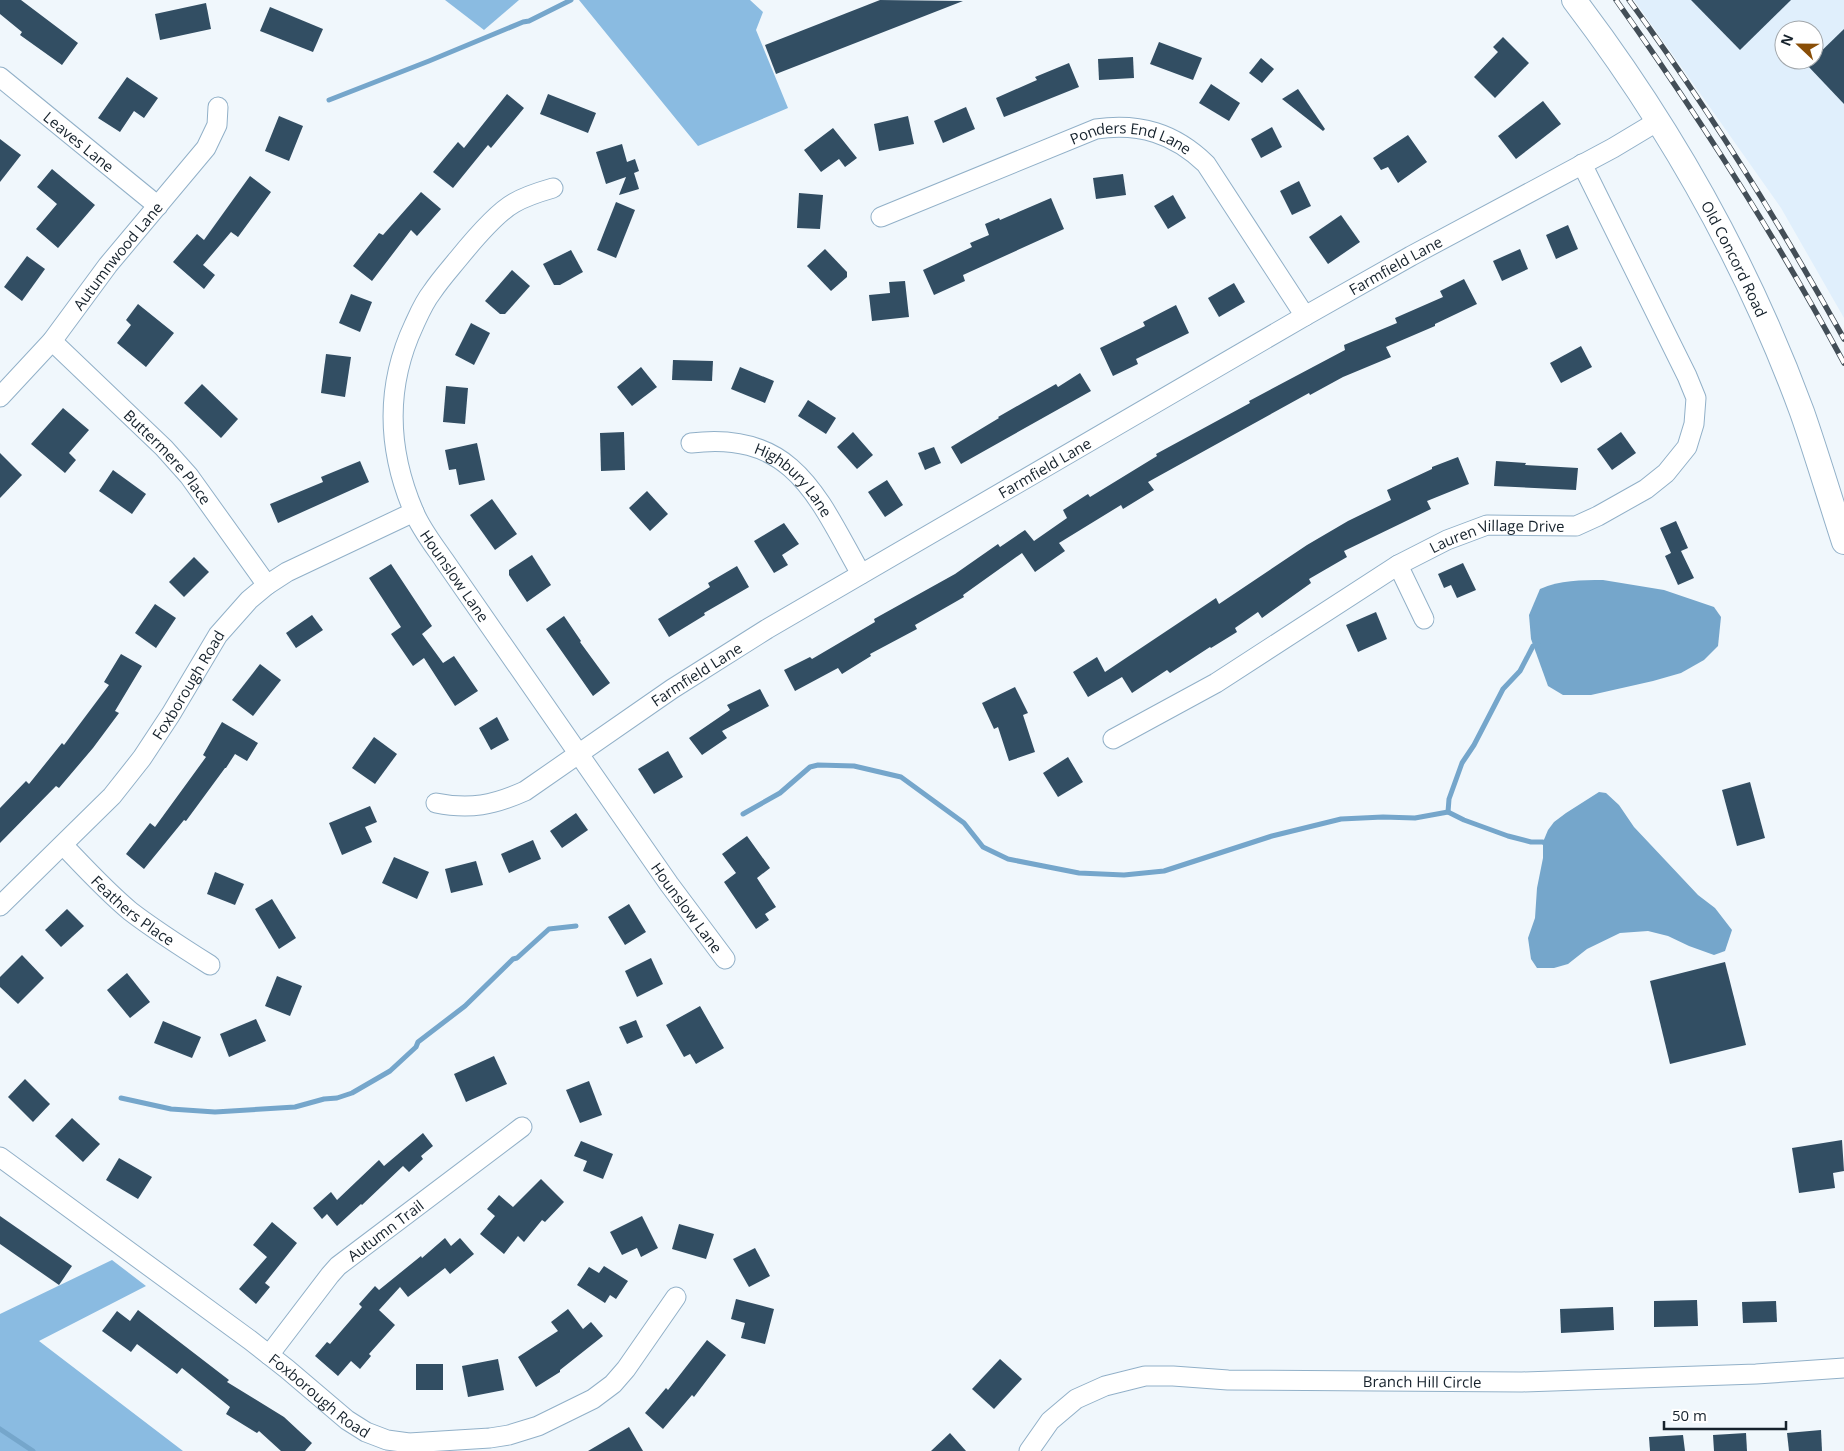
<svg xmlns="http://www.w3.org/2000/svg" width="1844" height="1451" font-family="'Open Sans',sans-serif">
	<rect width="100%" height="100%" fill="#f0f7fc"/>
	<path fill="#e0effc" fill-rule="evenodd" d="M1634 0H1844V318L1781 208ZM1784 30H1814V60H1784Z"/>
	<g fill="#8abbe1">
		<path d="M445 0H519L484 30Z"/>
		<path d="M579 0H750L763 12 756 30 788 108 698 146Z"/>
		<path d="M112 1260 146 1286 39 1341 183 1451H0V1314Z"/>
	</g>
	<g fill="#75a6cb">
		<path d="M1603 580 1664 590 1714 607 1721 617 1718 646 1704 660 1681 673 1653 681 1591 695H1563L1548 686 1531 639 1529 615 1540 589C1560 580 1581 580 1603 580Z"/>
		<path d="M1599 792 1606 793 1619 805 1634 827 1698 895 1715 908 1732 930 1725 951 1714 955 1689 946 1668 936 1648 931 1620 933 1587 949 1568 964 1554 968H1537L1531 959 1528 938 1535 918 1537 888 1543 858V842L1548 830 1554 822 1566 813Z"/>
	</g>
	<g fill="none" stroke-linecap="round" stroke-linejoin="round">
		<g stroke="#75a6cb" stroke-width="5">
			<path d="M329 100 429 61 523 22 529 21 571 0"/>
			<path d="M1448 812 1449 799 1462 763 1474 745 1503 689 1520 671 1533 646 1538 645"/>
			<path d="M743 814 780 793 810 767 818 765 854 766 901 777 964 823 983 847 1008 859 1079 873 1124 875 1164 871 1272 836 1341 819 1383 817 1415 818 1448 812 1464 820 1508 836 1531 842H1543L1547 845"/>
			<path d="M121 1098 171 1109 215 1112 295 1107 324 1099 337 1098 352 1093 390 1071 416 1047 418 1042 465 1006 513 959 517 958 549 929 576 926"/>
			<path d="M0 1429 33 1451"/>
		</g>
	</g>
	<g fill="#324e63">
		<path d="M0 0H21L78 43 62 65 20 35 22 32 0 14Z"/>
		<path d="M880 0 963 1 776 74 765 45Z"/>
		<path d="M1691 0H1791L1740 50Z"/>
		<path d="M206 3 211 29 160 40 155 14Z"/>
		<path d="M270 7 323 29 313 52 260 31Z"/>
		<path d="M1844 29V104L1807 65Z"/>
		<path d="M1503 37 1529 63 1495 98 1474 77 1498 52 1493 47Z"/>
		<path d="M1159 42 1202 58 1193 80 1150 64Z"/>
		<path d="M1133 57 1134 78 1099 80 1098 59Z"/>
		<path d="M1261 58 1274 69 1262 83 1249 73Z"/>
		<path d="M1069 63 1079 87 1004 117 996 98 1037 80 1035 77Z"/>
		<path d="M127 77 158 98 144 118 134 111 120 132 98 118Z"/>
		<path d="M1211 84 1240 103 1229 121 1199 103Z"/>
		<path d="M1298 89 1325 129 1323 131 1282 99Z"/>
		<path d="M507 94 524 108 491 148 488 145 453 188 433 172 458 142 464 148Z"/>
		<path d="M548 94 596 113 588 133 540 114Z"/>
		<path d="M1543 101 1561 124 1516 159 1498 136Z"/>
		<path d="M966 107 975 129 943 143 934 121Z"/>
		<path d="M279 116 303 126 289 161 265 151Z"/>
		<path d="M908 116 914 144 879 151 874 124Z"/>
		<path d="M1272 127 1282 147 1261 158 1251 139Z"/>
		<path d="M833 128 857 158 845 167 839 159 821 172 804 150Z"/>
		<path d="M1408 135 1427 162 1398 183 1388 167 1381 170 1373 158Z"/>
		<path d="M0 139 21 155 0 182Z"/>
		<path d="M622 144 627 162 635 159 639 171 634 173 639 189 619 195 626 177 606 184 596 152Z"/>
		<path d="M52 169 95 205 58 248 36 229 57 204 37 187Z"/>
		<path d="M1123 174 1126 195 1096 199 1093 178Z"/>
		<path d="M250 176 271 192 238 237 231 232 203 265 215 275 204 289 173 262 197 234 204 240Z"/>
		<path d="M1299 181 1311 206 1292 215 1280 191Z"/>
		<path d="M421 192 441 209 417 236 411 230 372 281 353 266 379 233 383 235Z"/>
		<path d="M799 193 823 195 820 229 797 228Z"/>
		<path d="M1173 195 1186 218 1168 229 1154 206Z"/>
		<path d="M1051 198 1064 229 963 275 965 281 934 295 923 270 972 247 970 243 989 235 985 224 999 218 1000 220Z"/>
		<path d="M616 202 635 210 616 258 597 250Z"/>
		<path d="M1341 215 1360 242 1328 264 1309 237Z"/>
		<path d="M1568 225 1578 249 1556 259 1546 235Z"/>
		<path d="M825 249 847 272V277L831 291 807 266Z"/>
		<path d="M1520 249 1528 269 1502 281 1493 261Z"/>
		<path d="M571 250 583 272 560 285H554L543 264Z"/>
		<path d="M27 256 45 269 22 301 4 287Z"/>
		<path d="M512 270 530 286 505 314H500L485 301Z"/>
		<path d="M1464 279 1477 304 1435 324V326L1386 347 1391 357 1343 377 1310 395 1309 393 1148 482 1154 490 1123 509 1121 505 1059 543 1065 551 1035 572 1022 553 963 595 964 597 915 625 917 629 870 654 871 656 842 674 838 668 795 691 784 670 810 657 812 659 875 622 874 619 955 574 998 544 1000 547 1025 530 1034 541 1067 518 1063 510 1088 494 1090 497 1157 456 1156 454 1250 403 1249 401 1345 350 1344 345 1397 323 1395 318 1443 297 1440 291Z"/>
		<path d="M905 281 909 317 872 321 869 295 890 293 889 282Z"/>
		<path d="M1234 283 1245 302 1219 317 1208 298Z"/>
		<path d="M351 294 372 302 360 332 339 323Z"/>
		<path d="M138 304 174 333 146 367 117 343 131 325 126 320Z"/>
		<path d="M1176 305 1189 333 1136 359 1138 364 1113 376 1100 348 1145 326 1143 322Z"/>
		<path d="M471 323 490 333 474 365 455 355Z"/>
		<path d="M1581 346 1592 367 1561 383 1550 363Z"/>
		<path d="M326 354 351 357 345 397 321 393Z"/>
		<path d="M673 360 713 361 712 381 672 380Z"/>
		<path d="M641 367 657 387 632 406 617 387Z"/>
		<path d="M740 367 774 381 765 403 731 389Z"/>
		<path d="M1080 373 1091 391 961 464 951 447 999 418 998 417 1056 384 1058 387Z"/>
		<path d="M202 384 238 419 221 438 184 403Z"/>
		<path d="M446 386 468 388 465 424 443 422Z"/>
		<path d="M808 400 836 418 826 434 798 416Z"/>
		<path d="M63 408 89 430 69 453 76 460 65 473 31 444Z"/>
		<path d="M624 432 625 470 601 471 600 433Z"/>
		<path d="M853 432 873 455 857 469 837 447Z"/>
		<path d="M1621 432 1636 453 1612 470 1597 449Z"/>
		<path d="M477 443 485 480 459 485 456 469 449 470 445 450Z"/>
		<path d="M934 447 941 463 925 470 918 453Z"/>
		<path d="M0 453 22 475 0 498Z"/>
		<path d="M1458 457 1469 484 1427 501 1431 509 1344 551 1347 557 1309 579 1311 583 1262 618 1258 612 1235 628 1237 632 1211 648 1210 647 1170 673 1167 670 1132 693 1122 677 1088 697 1073 672 1097 657 1105 672 1216 598 1219 604 1307 545 1348 521 1391 500 1387 490 1432 469V467Z"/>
		<path d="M360 461 369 482 278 523 270 504 323 482 321 477Z"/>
		<path d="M1496 461 1526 463 1525 465 1578 468 1576 490 1494 486Z"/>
		<path d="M113 470 146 494 132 514 99 491Z"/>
		<path d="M887 480 903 505 885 517 868 492Z"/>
		<path d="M647 491 668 514 650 531 629 508Z"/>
		<path d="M492 499 517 534 495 550 470 515Z"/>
		<path d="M1676 521 1688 548 1681 551 1694 578 1678 585 1665 556 1671 553 1660 528Z"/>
		<path d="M784 523 799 544 782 555 788 565 774 573 754 541Z"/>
		<path d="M532 555 551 585 527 602 509 575V570Z"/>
		<path d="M194 557 209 572 184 597 169 582Z"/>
		<path d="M1463 563 1476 590 1457 598 1451 585 1444 588 1438 574Z"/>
		<path d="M391 564 432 626 422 634 443 663 454 656 478 691 455 706 424 658 413 666 391 634 401 627 369 578Z"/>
		<path d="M737 566 749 587 704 613 705 615 669 637 658 619 710 587 708 583Z"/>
		<path d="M155 604 176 618 156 648 135 633Z"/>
		<path d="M1376 612 1387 639 1358 652 1346 625Z"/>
		<path d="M312 615 323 630 296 648 286 633Z"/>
		<path d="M564 616 581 641 580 642 610 683 593 696 546 629Z"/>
		<path d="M121 654 142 666 115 711 119 713 93 748 59 788 56 786 0 843V808L26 781 29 784 62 743 64 745 109 685 104 682Z"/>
		<path d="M260 664 281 680 253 716 232 700Z"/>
		<path d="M1015 687 1028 713 1023 715 1035 752 1009 761 998 727 994 729 982 703Z"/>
		<path d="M760 689 769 706 722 731 727 738 702 755 689 738 730 710 727 705Z"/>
		<path d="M497 717 509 740 491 750 479 728Z"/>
		<path d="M222 722 258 743 247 761 235 754 226 768H225L186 821 184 820 144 869 126 854 150 823 155 827 206 757 203 755Z"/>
		<path d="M374 737 397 754 375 784 352 768Z"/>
		<path d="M668 751 683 777 654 794 638 769Z"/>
		<path d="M1068 757 1083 782 1058 797 1043 773Z"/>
		<path d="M1750 782 1765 838 1737 846 1722 790Z"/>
		<path d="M370 806 377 822 365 827 372 842 342 855 329 823Z"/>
		<path d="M576 813 588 830 562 848 550 831Z"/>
		<path d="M747 836 770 868 757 878 776 907 765 914 769 920 756 929 724 882 736 873 722 854Z"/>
		<path d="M533 840 541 859 509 873 501 854Z"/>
		<path d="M394 857 429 872 417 899 382 883Z"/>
		<path d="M476 861 483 885 451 893 445 869Z"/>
		<path d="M215 872 244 884 235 905 207 894Z"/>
		<path d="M272 899 296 938 279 949 255 909Z"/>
		<path d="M629 904 646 932 625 945 608 917Z"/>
		<path d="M67 909 84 926 61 947 45 930Z"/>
		<path d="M22 955 44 978 18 1004 0 987V977Z"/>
		<path d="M651 958 663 984 637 997 625 971Z"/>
		<path d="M1725 962 1746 1045 1670 1064 1650 981Z"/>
		<path d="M127 973 150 1002 130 1018 107 990Z"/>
		<path d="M277 976 302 986 290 1016 265 1006Z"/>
		<path d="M700 1006 724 1048 696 1064 690 1054 684 1057 666 1025Z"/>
		<path d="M256 1019 266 1041 229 1057 220 1034Z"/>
		<path d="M636 1020 643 1037 627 1044 619 1027Z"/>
		<path d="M163 1021 201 1037 192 1058 154 1043Z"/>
		<path d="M494 1056 507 1084 466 1102 454 1074Z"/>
		<path d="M25 1079 50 1104 33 1122 8 1097Z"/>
		<path d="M589 1081 602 1115 580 1123 566 1090Z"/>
		<path d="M72 1118 100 1144 83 1162 55 1136Z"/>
		<path d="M423 1133 433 1146 421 1156 423 1159 409 1172 403 1166 362 1205 361 1204 337 1226 327 1214 322 1219 313 1208 331 1192 337 1200 379 1160 384 1166Z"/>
		<path d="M1842 1140 1844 1171 1833 1173 1835 1188 1799 1193 1792 1148Z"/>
		<path d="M581 1141 613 1154 603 1179 583 1171 587 1161 574 1156Z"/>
		<path d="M119 1158 152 1177 138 1199 106 1180Z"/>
		<path d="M541 1179 564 1202 545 1222 542 1220 524 1242 518 1236 504 1254 480 1234 495 1216 487 1209 499 1195 513 1207Z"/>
		<path d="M0 1216 72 1266 59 1285 0 1244Z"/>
		<path d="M642 1216 658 1248 641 1257 637 1248 622 1255 610 1232Z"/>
		<path d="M272 1222 297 1243 265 1283 270 1287 256 1304 239 1289 267 1257 253 1245Z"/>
		<path d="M679 1224 714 1234 706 1259 672 1249Z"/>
		<path d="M445 1238 451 1246 460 1238 474 1254 450 1274 445 1268 408 1297 400 1287 379 1310 395 1325 369 1354 371 1356 360 1369 351 1361 338 1376 315 1356 327 1342 330 1344 362 1307 359 1304 375 1286 379 1290 421 1256 422 1258Z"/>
		<path d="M755 1248 770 1276 749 1287 733 1259Z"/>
		<path d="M604 1266 628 1281 616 1299 610 1295 605 1303 577 1285 589 1267 599 1273Z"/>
		<path d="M736 1299 774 1309 765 1344 741 1338 745 1323 731 1319Z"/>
		<path d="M1697 1300 1698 1326 1654 1327V1301Z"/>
		<path d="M1776 1301 1777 1322 1743 1323 1742 1302Z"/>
		<path d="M1613 1307 1614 1330 1561 1333 1560 1309Z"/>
		<path d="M568 1309 583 1329 591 1322 603 1336 560 1370V1372L536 1387 518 1357 558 1331 551 1322Z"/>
		<path d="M138 1310 229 1380 227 1382 284 1417 312 1443 305 1451H281L259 1431 257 1433 226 1414 230 1407 182 1368 177 1374 137 1344 131 1352 102 1331 117 1311 130 1321Z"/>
		<path d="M707 1340 726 1355 694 1397 692 1395 663 1429 645 1413 666 1388 668 1390Z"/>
		<path d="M498 1359 504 1390 468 1397 462 1366Z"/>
		<path d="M1000 1359 1022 1379 994 1409 972 1389Z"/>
		<rect x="416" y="1364" width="27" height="26"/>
		<path d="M629 1427 643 1451H588Z"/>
		<path d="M1821 1430 1822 1451H1789L1787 1433Z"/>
		<path d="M950 1433 966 1451H931Z"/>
		<path d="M1746 1433 1747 1451H1714L1713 1435Z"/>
		<path d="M1683 1435 1685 1451H1650L1649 1437Z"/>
	</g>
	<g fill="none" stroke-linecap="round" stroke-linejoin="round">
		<g stroke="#91b0c8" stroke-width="21">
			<g id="minor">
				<path id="s1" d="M0 77 158 206"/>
				<path id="s2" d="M553 188C539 192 526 196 514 203 496 213 471 243 458 259 449 270 440 280 432 292 424 302 419 314 414 325 385 387 387 449 414 512 421 529 433 544 444 560L669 884 725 959"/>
				<path id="s3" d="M881 217 1096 129C1140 123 1174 133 1206 164L1305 316"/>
				<path id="s4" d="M52 341 164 448 189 476 267 585"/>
				<path id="s5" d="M0 397 52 341 108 265 206 148 217 125 218 107"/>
				<path id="s6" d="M691 443C794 430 818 498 861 574"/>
				<path d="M1398 565 1424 619"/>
				<path id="s7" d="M1113 739 1216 683 1398 565 1447 540 1487 525 1576 526 1598 516 1646 489 1666 473 1687 447 1694 424 1696 398 1687 376 1582 164"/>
				<path id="s8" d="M436 803C470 810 494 805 525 791L672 689 767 629 1305 316 1411 256 1613 148 1658 121"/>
				<path id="s9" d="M63 845C85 868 106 891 130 911 156 931 183 948 210 965"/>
				<path id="s10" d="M0 906 112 796 142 758 171 714 218 635 249 600 267 585 287 572 414 512"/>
				<path id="s11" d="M0 1157 250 1340 287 1369 347 1420 366 1432 387 1440 409 1443 490 1438 509 1435 538 1426 593 1399 613 1384 626 1369 676 1297"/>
				<path id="s12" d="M269 1355 330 1275 338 1266 522 1127"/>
				<path id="s13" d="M1029 1451 1050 1421 1076 1399 1105 1386 1145 1376H1173L1228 1380 1522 1382 1756 1374 1844 1368"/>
			</g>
		</g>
		<g stroke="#91b0c8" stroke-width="26">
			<g id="tertiary">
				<path id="s14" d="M1574 0C1669 125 1748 265 1802 412 1817 455 1830 499 1844 542"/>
			</g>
		</g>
		<use href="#minor" stroke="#fff" stroke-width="19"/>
		<use href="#tertiary" stroke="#fff" stroke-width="24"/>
		<g stroke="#434e57" stroke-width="5.5">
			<g id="rail">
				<path d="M1616 0C1699 117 1776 237 1844 363"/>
				<path d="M1629 0C1708 108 1779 222 1844 339"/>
			</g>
		</g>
		<use href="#rail" stroke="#fff" stroke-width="4" stroke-dasharray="11" stroke-linecap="butt"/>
	</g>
	<g text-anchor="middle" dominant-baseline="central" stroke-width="5" stroke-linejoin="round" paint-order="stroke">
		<g font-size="15" fill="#16222c" stroke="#fff">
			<text stroke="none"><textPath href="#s1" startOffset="102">Leaves Lane</textPath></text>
			<text stroke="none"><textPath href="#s3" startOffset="268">Ponders End Lane</textPath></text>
			<text stroke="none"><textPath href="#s5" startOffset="184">Autumnwood Lane</textPath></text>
			<text stroke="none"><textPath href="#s14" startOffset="305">Old Concord Road</textPath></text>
			<text stroke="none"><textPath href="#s8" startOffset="1109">Farmfield Lane</textPath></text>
			<text stroke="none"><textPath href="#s4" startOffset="164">Buttermere Place</textPath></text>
			<text stroke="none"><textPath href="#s8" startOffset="704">Farmfield Lane</textPath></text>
			<text stroke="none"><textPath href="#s6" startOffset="116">Highbury Lane</textPath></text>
			<text stroke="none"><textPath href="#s7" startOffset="440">Lauren Village Drive</textPath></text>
			<text stroke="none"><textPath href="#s2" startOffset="470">Hounslow Lane</textPath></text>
			<text stroke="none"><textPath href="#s8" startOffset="299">Farmfield Lane</textPath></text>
			<text stroke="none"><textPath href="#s10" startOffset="292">Foxborough Road</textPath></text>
			<text stroke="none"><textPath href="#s2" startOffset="875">Hounslow Lane</textPath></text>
			<text stroke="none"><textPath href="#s9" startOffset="96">Feathers Place</textPath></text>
			<text stroke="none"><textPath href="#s12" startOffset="172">Autumn Trail</textPath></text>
			<text stroke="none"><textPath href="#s13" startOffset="421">Branch Hill Circle</textPath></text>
			<text stroke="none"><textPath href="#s11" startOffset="399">Foxborough Road</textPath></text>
		</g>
	</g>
	<g transform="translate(1799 45) rotate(292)"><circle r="24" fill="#ffffff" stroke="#a2a7ab"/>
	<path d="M0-4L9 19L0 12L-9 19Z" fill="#894e07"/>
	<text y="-8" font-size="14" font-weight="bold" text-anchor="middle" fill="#16222c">N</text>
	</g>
	<path d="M1664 1421v8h122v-8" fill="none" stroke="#16222c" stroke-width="2.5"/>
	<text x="1672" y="1421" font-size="15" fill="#16222c" stroke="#ffffff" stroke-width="4" paint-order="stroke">50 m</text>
</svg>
